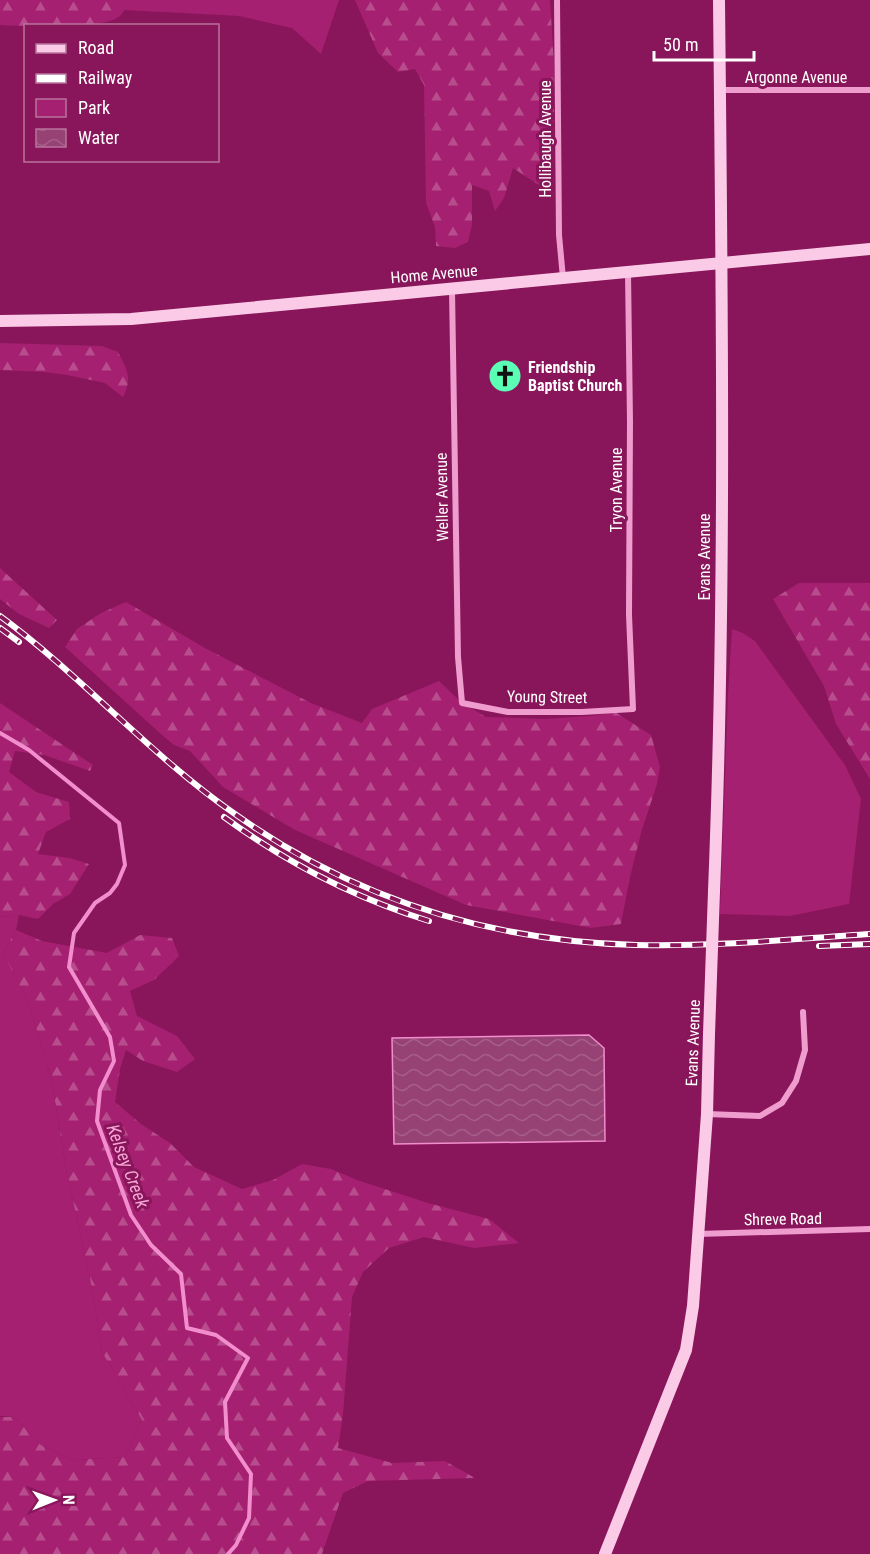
<svg xmlns="http://www.w3.org/2000/svg" width="870" height="1554" font-family="'Roboto Condensed',sans-serif">
	<defs>
		<pattern id="forest-firs" width="22" height="20" patternUnits="userSpaceOnUse" patternTransform="scale(1.5)"><rect width="22" height="20" fill="#a52071"/><path d="M5 1l3.5 6h-7zM16 11l3.5 6h-7z" fill="#b74d8d"/></pattern>
		<pattern id="water-waves" width="16" height="10" patternUnits="userSpaceOnUse" patternTransform="scale(1.5)"><rect width="16" height="10" fill="#974274"/><path d="M0 5q4-4 8 0t8 0" fill="none" stroke="#a75e89"/></pattern>
	</defs>
	<rect width="100%" height="100%" fill="#89155a"/>
	<g fill="#a52071">
		<path d="M130 0H339L321 54 292 28 239 16 123 10Z"/>
		<path d="M732 629 743 633 755 641 845 765 861 799 849 904 790 916 720 914 728 694Z"/>
		<path d="M19 915 16 930 3 953 29 1004 52 1082 67 1174 90 1278 102 1352 142 1420 125 1457 72 1460 41 1445 14 1417 0 1416V917Z"/>
	</g>
	<g fill="url(#forest-firs)">
		<path d="M0 0H130C127 4 124 12 120 16 100 31 25 26 0 25Z"/>
		<path d="M355 0H550L554 63V195L513 168 504 198 495 211 489 191 472 185V225L468 242 455 248 436 246 435 227 426 203 424 85 415 69 398 72 378 53Z"/>
		<path d="M0 343 102 346 118 352C127 370 133 378 123 397L105 383 67 375 45 372 0 370Z"/>
		<path d="M0 568 57 620 49 628 19 614 0 599Z"/>
		<path d="M799 583H870V779L836 724 824 686 773 599Z"/>
		<path d="M126 602 205 648 311 703 362 723 372 709 439 681 462 703 486 717 545 719 590 716 615 712 651 735 660 767 657 784 641 833 630 877 621 924 591 928 466 905 295 830 223 787 190 751 174 745 162 735 65 647 77 629 101 613Z"/>
		<path d="M0 703 93 765 90 771 44 755 15 751 9 772 36 792 69 802 70 819 46 832 38 854 70 858 89 864 70 894 53 904 38 919 19 915 0 917Z"/>
		<path d="M16 930 42 941 107 953 140 935 172 938 179 956 154 980 130 991 137 1016 177 1036 195 1059 177 1072 143 1061 126 1050 120 1069 115 1102 141 1124 170 1143 194 1167 242 1189 273 1180 302 1164 331 1169 357 1180 428 1203 489 1219 519 1243 474 1248 424 1237 389 1248 363 1272 352 1297 343 1414 338 1448 392 1463 445 1461 475 1478 368 1481 343 1493 322 1554H0V1417H14L41 1445 72 1460 125 1457 142 1420 102 1352 90 1278 67 1174 52 1082 29 1004 3 953Z"/>
	</g>
	<path fill="url(#water-waves)" stroke="#f28ecd" stroke-width="1.5" d="M589 1035 604 1048 605 1141 394 1144 392 1038Z"/>
	<g fill="none" stroke-linecap="round" stroke-linejoin="round">
		<path stroke="#f28ecd" stroke-width="4" d="M0 733 29 750 119 823 125 865 117 884 110 893 95 903 74 933 69 967 110 1037 114 1061 100 1090 97 1121 131 1215 151 1245 181 1274 187 1328 216 1335 248 1358 225 1402 227 1438 251 1474 249 1518 236 1545 228 1554"/>
		<g stroke="#ef9ccf" stroke-width="6">
			<path d="M557 0 559 235 563 278"/>
			<path d="M721 90H870"/>
			<path d="M452 290 458 657 462 703 508 712H582L633 709 629 615 630 422 628 272"/>
			<path d="M707 1114 760 1116 782 1103 796 1081 805 1050 803 1012"/>
			<path d="M698 1234 870 1229"/>
		</g>
		<g stroke="#facae7" stroke-width="12">
			<path d="M0 321 131 319 870 249"/>
			<path d="M714 891C726 594 722 297 719 0"/>
			<path d="M605 1554 686 1350 693 1306 707 1114 709 1034"/>
		</g>
		<g stroke="#fff" stroke-width="6">
			<g id="rail">
				<path d="M0 616C82 676 151 756 235 814 355 899 489 941 636 945 714 947 792 939 870 934"/>
				<path d="M0 628 19 642"/>
				<path d="M224 817C287 863 355 898 429 921"/>
				<path d="M819 946 870 944"/>
			</g>
		</g>
		<use href="#rail" stroke="#89155a" stroke-width="4" stroke-dasharray="11" stroke-linecap="butt"/>
		<path stroke="#facae7" stroke-width="12" d="M709 1034 714 891"/>
	</g>
	<defs>
		<g id="church-disc" transform="scale(1.725)"><circle r="9.5" fill="#5affb5" stroke="#89155a"/><path d="M-1.2-6h2.4v3.5h3.3v2.4h-3.3V6h-2.4V-.1h-3.3v-2.4h3.3Z" fill="#111"/></g>
	</defs>
	<g fill-rule="evenodd">
		<use href="#church-disc" x="505" y="376"/>
	</g>
	<g text-anchor="middle" dominant-baseline="central" stroke-width="6" stroke-linejoin="round" paint-order="stroke">
		<g font-size="16" fill="#fff" stroke="#89155a">
			<text x="796" y="77">Argonne Avenue</text>
			<text transform="translate(545 139) rotate(-90)">Hollibaugh Avenue</text>
			<text transform="translate(434 274) rotate(-5)">Home Avenue</text>
			<text transform="translate(616 490) rotate(-90)">Tryon Avenue</text>
			<text transform="translate(442 497) rotate(-91)">Weller Avenue</text>
			<text transform="translate(704 557) rotate(-90)">Evans Avenue</text>
			<text transform="translate(547 697) rotate(1)">Young Street</text>
			<text transform="translate(693 1043) rotate(-88)">Evans Avenue</text>
			<text transform="translate(783 1219) rotate(-1)">Shreve Road</text>
		</g>
		<g font-size="16" font-weight="bold" fill="#fff" stroke="#89155a" text-anchor="start">
			<text x="528" y="367">Friendship<tspan x="528" dy="18">Baptist Church</tspan></text>
		</g>
		<g font-size="18" font-style="italic" fill="#f6a8d8" stroke="#89155a">
			<text transform="translate(128 1166) rotate(69)">Kelsey Creek</text>
		</g>
	</g>
	<rect x="24" y="24" width="195" height="138" fill="#89155a" stroke="#b8739c" stroke-width="1.5"/>
	<rect x="36" y="44" width="30" height="9" fill="#facae7" stroke="#b8739c" stroke-width="1.5"/>
	<text x="78" y="54" font-size="18" fill="#ffffff">Road</text>
	<rect x="36" y="74" width="30" height="9" fill="#ffffff" stroke="#b8739c" stroke-width="1.5"/>
	<text x="78" y="84" font-size="18" fill="#ffffff">Railway</text>
	<rect x="36" y="99" width="30" height="18" fill="#a52071" stroke="#b8739c" stroke-width="1.5"/>
	<text x="78" y="114" font-size="18" fill="#ffffff">Park</text>
	<rect x="36" y="129" width="30" height="18" fill="url(#water-waves)" stroke="#b8739c" stroke-width="1.5"/>
	<text x="78" y="144" font-size="18" fill="#ffffff">Water</text>
	<g transform="translate(54 1500) rotate(89)" stroke="#89155a" stroke-width="4.5" paint-order="stroke">
	<path d="M0-4.5L10 22L0 15L-10 22Z" fill="#ffffff"/>
	<text y="-9" font-size="16" font-weight="bold" text-anchor="middle" fill="#ffffff">N</text>
	</g>
	<path d="M654 51v9h100v-9" fill="none" stroke="#ffffff" stroke-width="3"/>
	<text x="663" y="51" font-size="18" fill="#ffffff" stroke="#89155a" stroke-width="4.5" paint-order="stroke">50 m</text>
</svg>
